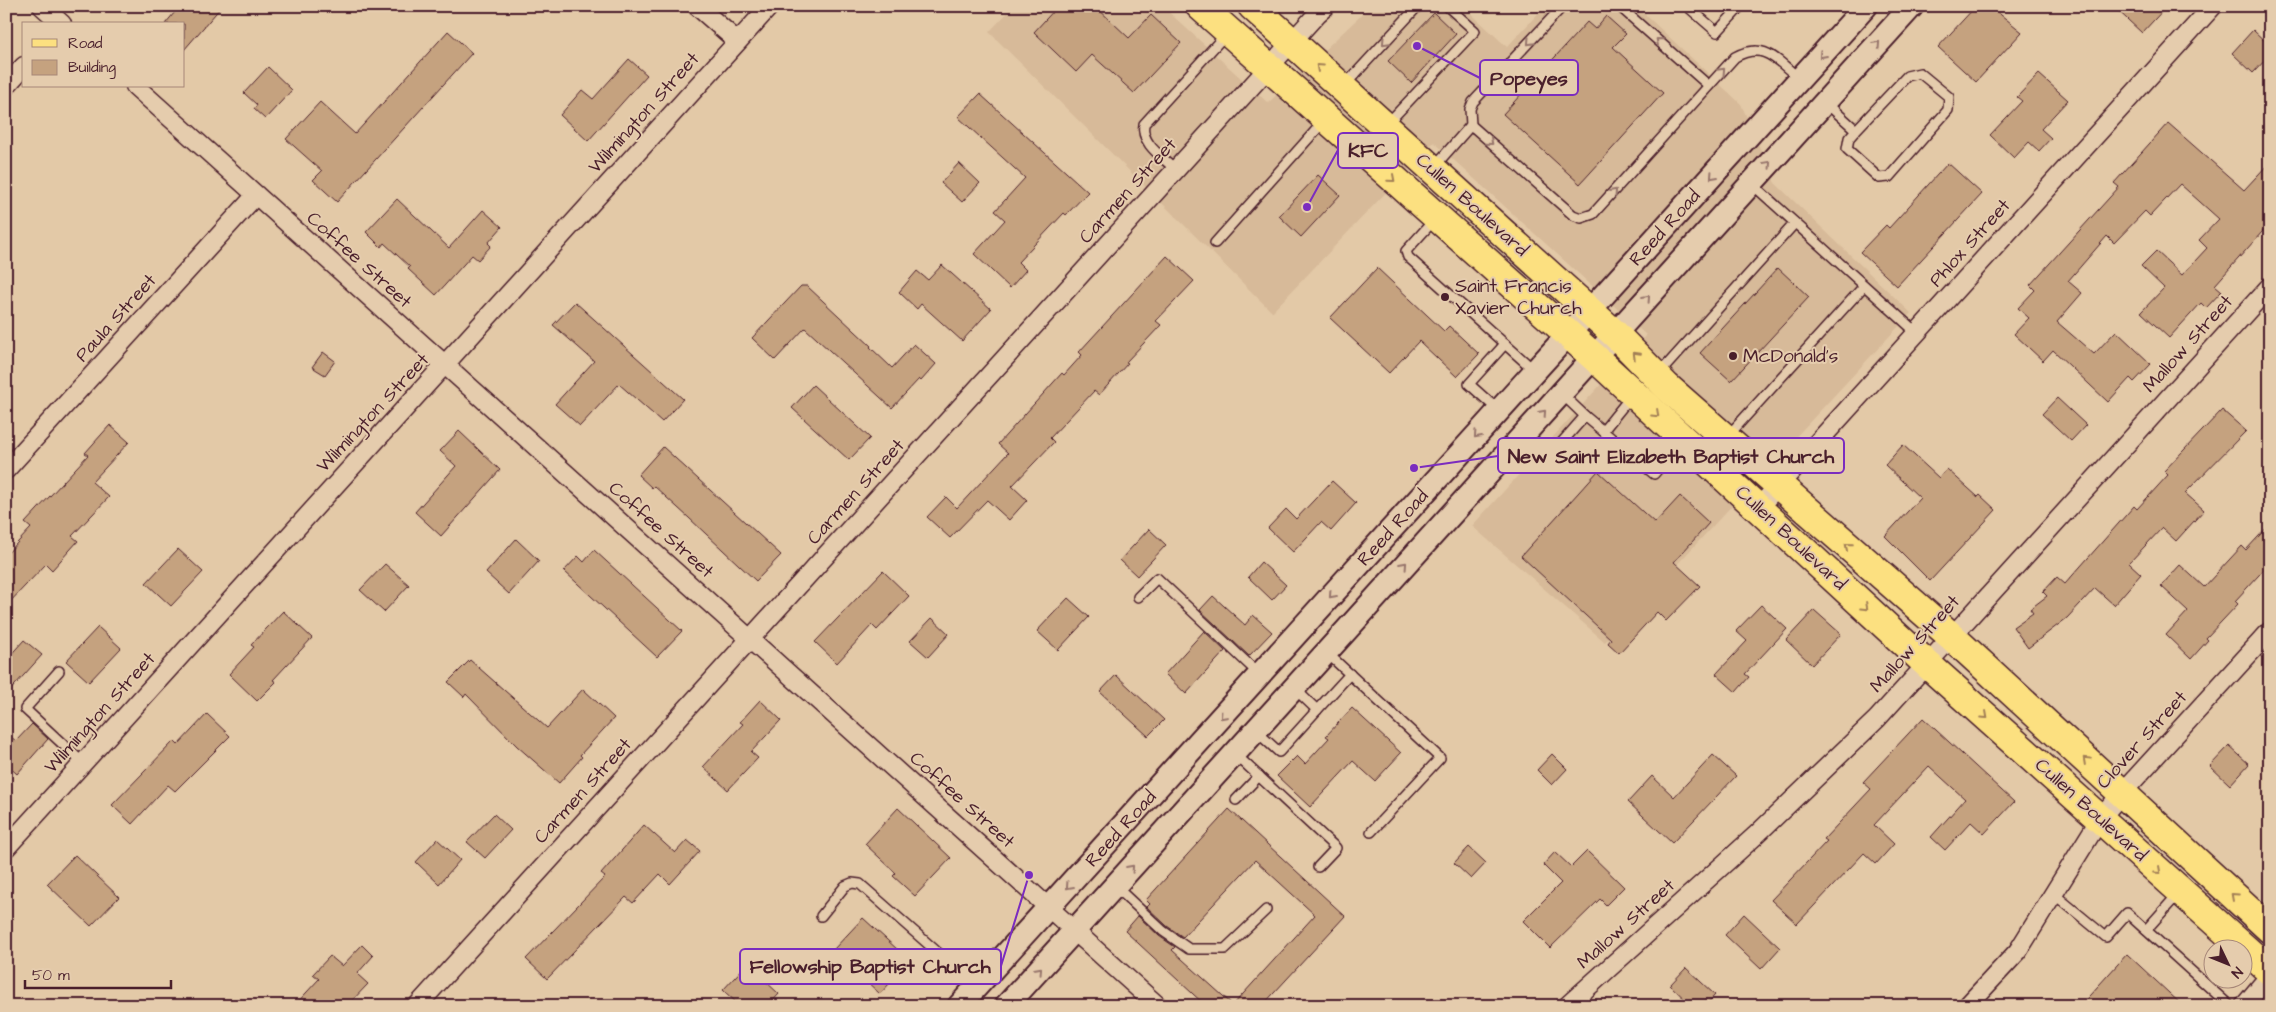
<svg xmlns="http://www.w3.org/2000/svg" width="2276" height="1012" font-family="'Architects Daughter',sans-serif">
	<rect width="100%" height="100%" fill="#e3c9a7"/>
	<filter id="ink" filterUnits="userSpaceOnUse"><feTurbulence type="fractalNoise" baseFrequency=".02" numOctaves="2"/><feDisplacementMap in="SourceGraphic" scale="10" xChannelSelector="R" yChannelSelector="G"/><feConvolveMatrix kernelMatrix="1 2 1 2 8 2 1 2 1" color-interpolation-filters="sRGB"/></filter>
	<g filter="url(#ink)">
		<path fill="#d7ba99" d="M1014 6H1162L1268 103 1371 6H1463L1507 47 1545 6H1636L1741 104 1775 183 1911 313 1605 642 1472 526 1646 335 1434 142 1272 312 989 32Z"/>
		<g fill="#c5a27f" stroke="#4a1f2b">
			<path d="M180 6H222L184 50V24H165Z"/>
			<path d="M1058 6H1095L1129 38 1151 15 1181 43 1134 93 1092 55 1076 72 1034 32Z"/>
			<path d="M1976 6H1990L2022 32 1976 82 1938 47Z"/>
			<path d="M2113 6H2167L2142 33Z"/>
			<path d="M1434 13 1456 34 1411 83 1388 61Z"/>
			<path d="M1606 16 1626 34 1613 47 1663 93 1580 184 1503 114 1587 22 1595 29Z"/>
			<path d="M2253 30 2270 46V55L2253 73 2232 53Z"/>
			<path d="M448 31 472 53 337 202 313 180 322 171 286 139 320 102 355 134Z"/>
			<path d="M629 59 647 75 588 141 560 115 582 90 593 99Z"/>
			<path d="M268 67 292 90 265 119 254 109 257 105 244 93Z"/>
			<path d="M2039 74 2068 100 2041 129 2051 138 2039 151 2029 142 2014 158 1990 135 2022 101 2017 97Z"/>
			<path d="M980 94 1088 192 1066 215 1064 213 1018 262 1026 270 1010 288 974 254 1005 220 995 211 1025 178 958 117Z"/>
			<path d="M2168 123 2244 190 2270 162V223L2215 285 2222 291 2206 308 2201 303 2169 338 2141 312 2164 288 2141 266 2156 251 2182 275 2207 248 2199 240 2219 219 2180 184 2150 216 2145 211 2114 243 2107 236 2068 281 2082 293 2057 322 2094 354 2116 331 2151 364 2134 382 2130 378 2108 402 2053 350 2043 361 2014 334 2029 318 2018 308 2035 290 2030 285 2119 187 2114 183Z"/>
			<path d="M959 163 980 183 962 202 941 183Z"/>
			<path d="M1948 163 1982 194 1897 286 1860 252 1886 225 1889 228Z"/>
			<path d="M1318 175 1340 195 1301 237 1279 216Z"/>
			<path d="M397 199 449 248 483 210 502 227 488 243 491 246 478 260 472 255 436 295 408 269 410 267 384 243 381 247 366 232Z"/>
			<path d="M1167 256 1194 281 1156 321 1161 325 1126 362 1128 363 1099 395 1094 391 1050 438 1054 442 1012 486 1027 500 1009 520 987 500 950 538 927 517 946 497 957 508 1008 453 998 444 1062 373 1064 375 1082 355 1079 352Z"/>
			<path d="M942 265 991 309 962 341 921 304 917 309 899 292 917 271 928 280Z"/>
			<path d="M1377 268 1444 331 1449 326 1479 354 1457 377 1419 341 1389 373 1330 318Z"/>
			<path d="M1778 268 1809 297 1731 381 1700 353Z"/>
			<path d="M801 286H807L871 346 870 347 892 368 914 344 936 364 921 381 919 379 892 408 805 328 775 360 752 338Z"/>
			<path d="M575 302 683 399 662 422 619 384 580 426 555 404 594 361 553 325Z"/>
			<path d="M323 352 335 361 325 375 312 367Z"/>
			<path d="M813 385 870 438 849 460 792 408Z"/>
			<path d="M2057 398 2086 425 2071 441 2042 414Z"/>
			<path d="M2222 410 2246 431 2185 493 2204 510 2176 541 2162 528 2129 563 2141 574 2114 605 2095 588 2067 618 2028 648 2013 627 2033 613 2030 609 2047 596 2043 592 2057 577 2065 584 2134 506 2137 509 2168 475 2164 471Z"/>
			<path d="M110 425 129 442 92 482 109 497 72 536 78 541 52 570 46 564 6 606V555L31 528 25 523 88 455 85 453Z"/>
			<path d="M459 431 500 470 441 536 415 512 456 466 440 451Z"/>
			<path d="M1903 445 1939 478 1947 469 1978 497 1980 495 1996 510 1930 581 1885 536 1920 498 1885 465Z"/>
			<path d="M663 447 781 555 756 581 689 518 654 486 652 488 638 475Z"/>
			<path d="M1598 471 1655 523 1680 496 1709 523 1674 562 1700 586 1666 621 1657 612 1619 653 1608 643 1611 639 1521 556Z"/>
			<path d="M1332 481 1356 503 1331 531 1321 522 1293 552 1268 528 1286 509 1296 519Z"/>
			<path d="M2270 524V563L2235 601 2238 604 2206 638 2208 640 2191 659 2166 635 2188 611 2161 586 2180 565 2204 587 2242 546 2246 550Z"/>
			<path d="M1149 529 1166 545 1137 576 1120 560Z"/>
			<path d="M516 539 539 561 509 594 486 573Z"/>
			<path d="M178 549 203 572 171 606 146 583Z"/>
			<path d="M594 550 682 631 657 657 564 571 578 556 584 562Z"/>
			<path d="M1261 562 1286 585 1272 600 1248 577Z"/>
			<path d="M385 564 409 585 384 612 360 590Z"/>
			<path d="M883 571 909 596 877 630 872 625 837 663 815 642Z"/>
			<path d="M1213 596 1245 625 1253 615 1272 632 1249 656 1200 610Z"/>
			<path d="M1068 598 1089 617 1058 650 1037 631Z"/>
			<path d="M1761 605 1787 629 1745 674 1749 677 1736 692 1716 674 1747 641 1736 631Z"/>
			<path d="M1814 610 1841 634 1812 665 1786 640Z"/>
			<path d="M283 611 312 638 273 680 276 682 257 701 229 674 254 647 251 645Z"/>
			<path d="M932 618 949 634 928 657 910 641Z"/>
			<path d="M98 627 121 648 89 682 66 661Z"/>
			<path d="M1204 631 1225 651 1186 694 1165 674Z"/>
			<path d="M24 640 42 655 6 695V660Z"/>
			<path d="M470 660 547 728 583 689 614 718 580 755 582 757 559 783 517 746 466 694 464 697 448 682Z"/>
			<path d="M1116 675 1164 720 1148 736 1100 692Z"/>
			<path d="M760 700 781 720 751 752 758 758 728 790 703 767 743 724 740 722Z"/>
			<path d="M1352 708 1401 753 1375 781 1353 761 1310 807 1277 776 1297 756 1305 764 1329 738 1326 736Z"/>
			<path d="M207 714 230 736 175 791 168 785 132 824 112 805 174 741 178 745Z"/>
			<path d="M1923 718 2014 802 1984 834 1971 822 1945 850 1931 837 1965 799 1929 766 1874 825 1894 844 1876 864 1864 853 1797 924 1771 900 1827 841 1824 839 1871 789 1863 782Z"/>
			<path d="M32 724 48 739 17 774 6 764V733L16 741Z"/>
			<path d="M2229 746 2249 764 2230 785 2210 766Z"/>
			<path d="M1552 754 1567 769 1552 785 1537 770Z"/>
			<path d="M1713 755 1736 776 1672 843 1628 802 1652 776 1674 797Z"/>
			<path d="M898 808 951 858 915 896 893 876 896 873 865 844Z"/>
			<path d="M1229 809 1345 916 1262 1006H1206L1125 931 1138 916 1159 936 1175 947 1172 950 1233 1005 1315 915 1255 860 1183 937 1167 926 1147 907 1150 904 1146 900Z"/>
			<path d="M494 814 511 830 485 858 467 842Z"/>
			<path d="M644 825 675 853 687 840 700 851 670 884 660 874 633 903 626 897 547 979 526 959 605 877 601 874Z"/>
			<path d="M437 839 460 860 439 884 416 862Z"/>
			<path d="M1469 847 1486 863 1471 879 1454 863Z"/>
			<path d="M1587 851 1624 887 1606 905 1600 899 1550 948 1523 921 1561 883 1543 865 1555 852 1571 867Z"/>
			<path d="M75 855 119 897 91 926 47 884Z"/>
			<path d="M1744 914 1780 948 1761 969 1725 935Z"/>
			<path d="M863 918 910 961 880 994 833 950Z"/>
			<path d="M362 945 373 956 357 974 368 984 347 1006H294L319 979 313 974 330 956 342 966Z"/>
			<path d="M2127 954 2183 1006H2080Z"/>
			<path d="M747 964 779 994 768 1006H740L723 990Z"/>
			<path d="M1686 968 1715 995 1705 1006H1692L1670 985Z"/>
		</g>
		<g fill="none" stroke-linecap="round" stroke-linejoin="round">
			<g stroke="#4a1f2b" stroke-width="12">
				<g id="service">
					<path d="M1619 6 1708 85"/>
					<path d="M1687 6 1717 32 1741 6"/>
					<path d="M1345 85 1418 6"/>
					<path d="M1825 102 1856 130 1907 76 1920 73 1949 97 1948 110 1889 177 1879 178 1847 149 1849 138 1856 130"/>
					<path d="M1387 124 1475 31 1447 6"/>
					<path d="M1471 125 1470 109 1473 102 1563 6"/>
					<path d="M1434 167 1471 125 1573 215 1581 218 1593 214 1735 57C1765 41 1776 60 1799 78"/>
					<path d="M1176 170C1164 158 1140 144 1144 124L1226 34"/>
					<path d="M1752 184 1917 333"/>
					<path d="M1435 219 1406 251 1408 257 1535 371"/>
					<path d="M1215 243 1325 120"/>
					<path d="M1658 375 1795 223"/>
					<path d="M1561 393 1585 416"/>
					<path d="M1498 410 1469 384 1505 344"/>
					<path d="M1603 431 1632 395"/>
					<path d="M1727 437 1864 286"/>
					<path d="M1514 444 1541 466 1585 416 1654 474 1681 442"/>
					<path d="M1138 597 1157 578 1260 675"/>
					<path d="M1326 652 1440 758 1371 832"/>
					<path d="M59 671 25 709 83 763"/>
					<path d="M1294 688 1317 710 1350 674"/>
					<path d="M1256 731 1279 752 1317 710"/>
					<path d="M1234 753 1336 848 1318 867"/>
					<path d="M1236 800 1259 776"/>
					<path d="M1115 886 1163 931 1189 949H1225L1266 910"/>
					<path d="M2054 894 2106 937 2127 913 2230 1006"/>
					<path d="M821 916 845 886 852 883 860 884 977 987"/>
					<path d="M2146 930 2179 893"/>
				</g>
			</g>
			<g stroke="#4a1f2b" stroke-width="21">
				<g id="minor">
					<path d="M42 6 62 24"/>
					<path d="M697 6 737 41"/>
					<path d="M6 86 24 66"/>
					<path d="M135 86 1158 1006"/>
					<path d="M6 470 256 195"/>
					<path d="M1758 508 2213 6"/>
					<path d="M6 848 770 6"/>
					<path d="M417 1006 1318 13 1326 6"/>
					<path d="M1567 1006 1755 836 1877 719 2270 286"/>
					<path d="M1967 1006 2018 951 2100 819 2122 793 2270 631"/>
					<path d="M2244 1006 2270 975"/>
				</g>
			</g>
			<g stroke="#4a1f2b" stroke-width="26">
				<g id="tertiary">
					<path d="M959 1006 1866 6"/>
					<path d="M1006 1006 1912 6"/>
				</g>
			</g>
			<g stroke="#4a1f2b" stroke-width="31">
				<g id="primary">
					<path d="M1200 6 1594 357 1927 664 2270 971"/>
					<path d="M1252 6 1615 334 1667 387 1951 636 2270 929"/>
				</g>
			</g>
			<use href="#service" stroke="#e5ccad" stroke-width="9"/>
			<use href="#minor" stroke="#e5ccad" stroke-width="18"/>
			<use href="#tertiary" stroke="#e5ccad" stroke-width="22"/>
			<use href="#primary" stroke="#fce080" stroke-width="28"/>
		</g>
		<defs><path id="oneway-chevron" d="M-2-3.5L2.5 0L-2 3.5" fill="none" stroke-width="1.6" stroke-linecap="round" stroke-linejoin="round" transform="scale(1.25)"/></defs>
		<g stroke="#98766c">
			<use href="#oneway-chevron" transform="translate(1659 41) rotate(-139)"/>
			<use href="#oneway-chevron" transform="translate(1385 42) rotate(133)"/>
			<use href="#oneway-chevron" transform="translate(1530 42) rotate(133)"/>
			<use href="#oneway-chevron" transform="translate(1877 44) rotate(-48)"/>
			<use href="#oneway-chevron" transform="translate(1822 55) rotate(132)"/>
			<use href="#oneway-chevron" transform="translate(1722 71) rotate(-47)"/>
			<use href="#oneway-chevron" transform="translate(1490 142) rotate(41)"/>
			<use href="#oneway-chevron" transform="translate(1768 164) rotate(-48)"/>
			<use href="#oneway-chevron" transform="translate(1713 176) rotate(132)"/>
			<use href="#oneway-chevron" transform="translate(1614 192) rotate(-48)"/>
			<use href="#oneway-chevron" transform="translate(1647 298) rotate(-48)"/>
			<use href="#oneway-chevron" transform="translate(1543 413) rotate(-48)"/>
			<use href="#oneway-chevron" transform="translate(1477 435) rotate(132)"/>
			<use href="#oneway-chevron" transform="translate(1404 565) rotate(-48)"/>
			<use href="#oneway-chevron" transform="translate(1332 595) rotate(132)"/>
			<use href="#oneway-chevron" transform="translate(1223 716) rotate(132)"/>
			<use href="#oneway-chevron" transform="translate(1131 868) rotate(-48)"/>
			<use href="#oneway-chevron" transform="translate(1069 886) rotate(132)"/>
			<use href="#oneway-chevron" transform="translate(1039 970) rotate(-48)"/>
		</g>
		<g stroke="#a38056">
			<use href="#oneway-chevron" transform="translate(1319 67) rotate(-138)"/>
			<use href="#oneway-chevron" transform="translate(1392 179) rotate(41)"/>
			<use href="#oneway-chevron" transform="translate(1636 355) rotate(-135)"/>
			<use href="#oneway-chevron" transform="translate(1656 414) rotate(43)"/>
			<use href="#oneway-chevron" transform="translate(1848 546) rotate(-139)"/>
			<use href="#oneway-chevron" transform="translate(1865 607) rotate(43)"/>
			<use href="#oneway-chevron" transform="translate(1985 716) rotate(42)"/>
			<use href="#oneway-chevron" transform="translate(2086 760) rotate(-137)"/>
			<use href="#oneway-chevron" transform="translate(2158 871) rotate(42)"/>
			<use href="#oneway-chevron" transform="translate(2234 896) rotate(-138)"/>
		</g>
	</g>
	<g fill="#4a1f2b" stroke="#e5ccad" stroke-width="2">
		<circle cx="1445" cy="297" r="5"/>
		<circle cx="1733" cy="356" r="5"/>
	</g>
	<g text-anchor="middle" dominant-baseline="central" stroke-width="4" stroke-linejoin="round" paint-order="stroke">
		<g font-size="19" fill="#4a1f2b" stroke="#e5ccad">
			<text transform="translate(644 113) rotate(-48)">Wilmington Street</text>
			<text transform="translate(1128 191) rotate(-48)">Carmen Street</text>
			<text transform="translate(1472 205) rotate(42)">Cullen Boulevard</text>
			<text transform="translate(1665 228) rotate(-48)">Reed Road</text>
			<text transform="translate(1970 243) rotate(-48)">Phlox Street</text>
			<text transform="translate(359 260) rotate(42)">Coffee Street</text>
			<text transform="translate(116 318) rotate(-48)">Paula Street</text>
			<text transform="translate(2188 344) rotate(-48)">Mallow Street</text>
			<text transform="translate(373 413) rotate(-47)">Wilmington Street</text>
			<text transform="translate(856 492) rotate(-48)">Carmen Street</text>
			<text transform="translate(1393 528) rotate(-48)">Reed Road</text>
			<text transform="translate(661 530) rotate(42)">Coffee Street</text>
			<text transform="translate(1791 538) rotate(43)">Cullen Boulevard</text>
			<text transform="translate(1915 644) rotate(-48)">Mallow Street</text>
			<text transform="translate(100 713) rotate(-48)">Wilmington Street</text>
			<text transform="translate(2142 740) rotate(-48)">Clover Street</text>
			<text transform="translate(583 791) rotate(-48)">Carmen Street</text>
			<text transform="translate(962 800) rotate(42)">Coffee Street</text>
			<text transform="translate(2091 810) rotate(42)">Cullen Boulevard</text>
			<text transform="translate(1121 829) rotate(-48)">Reed Road</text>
			<text transform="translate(1626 924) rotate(-42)">Mallow Street</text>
		</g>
		<g font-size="19" fill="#4a1f2b" stroke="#e5ccad" text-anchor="start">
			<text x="1455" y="286">Saint Francis<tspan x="1455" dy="22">Xavier Church</tspan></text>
			<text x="1743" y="356">McDonald's</text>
		</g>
	</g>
	<path fill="none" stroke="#7b2cbf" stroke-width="2" d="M1417 46L1480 78M1307 207L1338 150M1414 468L1498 456M1029 875L1001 966"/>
	<g fill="#7b2cbf" stroke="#e5ccad" stroke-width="2">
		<circle cx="1417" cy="46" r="5"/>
		<circle cx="1307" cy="207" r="5"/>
		<circle cx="1414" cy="468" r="5"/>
		<circle cx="1029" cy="875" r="5"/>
	</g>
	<g fill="#e5ccad" stroke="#7b2cbf" stroke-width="2">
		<rect x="1480" y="60" width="98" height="35" rx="5"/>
		<rect x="1338" y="133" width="60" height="35" rx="5"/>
		<rect x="1498" y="438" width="346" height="35" rx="5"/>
		<rect x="740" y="949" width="261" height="35" rx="5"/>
	</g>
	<g font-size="20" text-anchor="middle" font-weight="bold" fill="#4a1f2b">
		<text x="1529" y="85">Popeyes</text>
		<text x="1368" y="157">KFC</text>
		<text x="1671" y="463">New Saint Elizabeth Baptist Church</text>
		<text x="870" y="973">Fellowship Baptist Church</text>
	</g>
	<rect width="2276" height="1012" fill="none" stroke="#e5ccad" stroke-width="25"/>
	<rect x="12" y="12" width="2251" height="987" fill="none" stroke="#4a1f2b" stroke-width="2" filter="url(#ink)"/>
	<rect x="22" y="22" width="162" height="65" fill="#e5ccad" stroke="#a78779"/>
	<rect x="32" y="39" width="25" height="8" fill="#fce080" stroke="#a78779"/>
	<text x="68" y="48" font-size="15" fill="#4a1f2b">Road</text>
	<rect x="32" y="60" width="25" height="15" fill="#c5a27f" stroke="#a78779"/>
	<text x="68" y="72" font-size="15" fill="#4a1f2b">Building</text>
	<g transform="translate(2228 964) rotate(133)"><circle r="24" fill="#e5ccad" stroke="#a78779"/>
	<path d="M0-4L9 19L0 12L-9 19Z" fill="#4a1f2b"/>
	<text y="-8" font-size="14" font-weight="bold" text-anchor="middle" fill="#4a1f2b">N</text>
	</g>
	<path d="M25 980v8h146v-8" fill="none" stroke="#4a1f2b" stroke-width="2.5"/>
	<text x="32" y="980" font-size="15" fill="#4a1f2b" stroke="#e5ccad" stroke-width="4" paint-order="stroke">50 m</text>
</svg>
